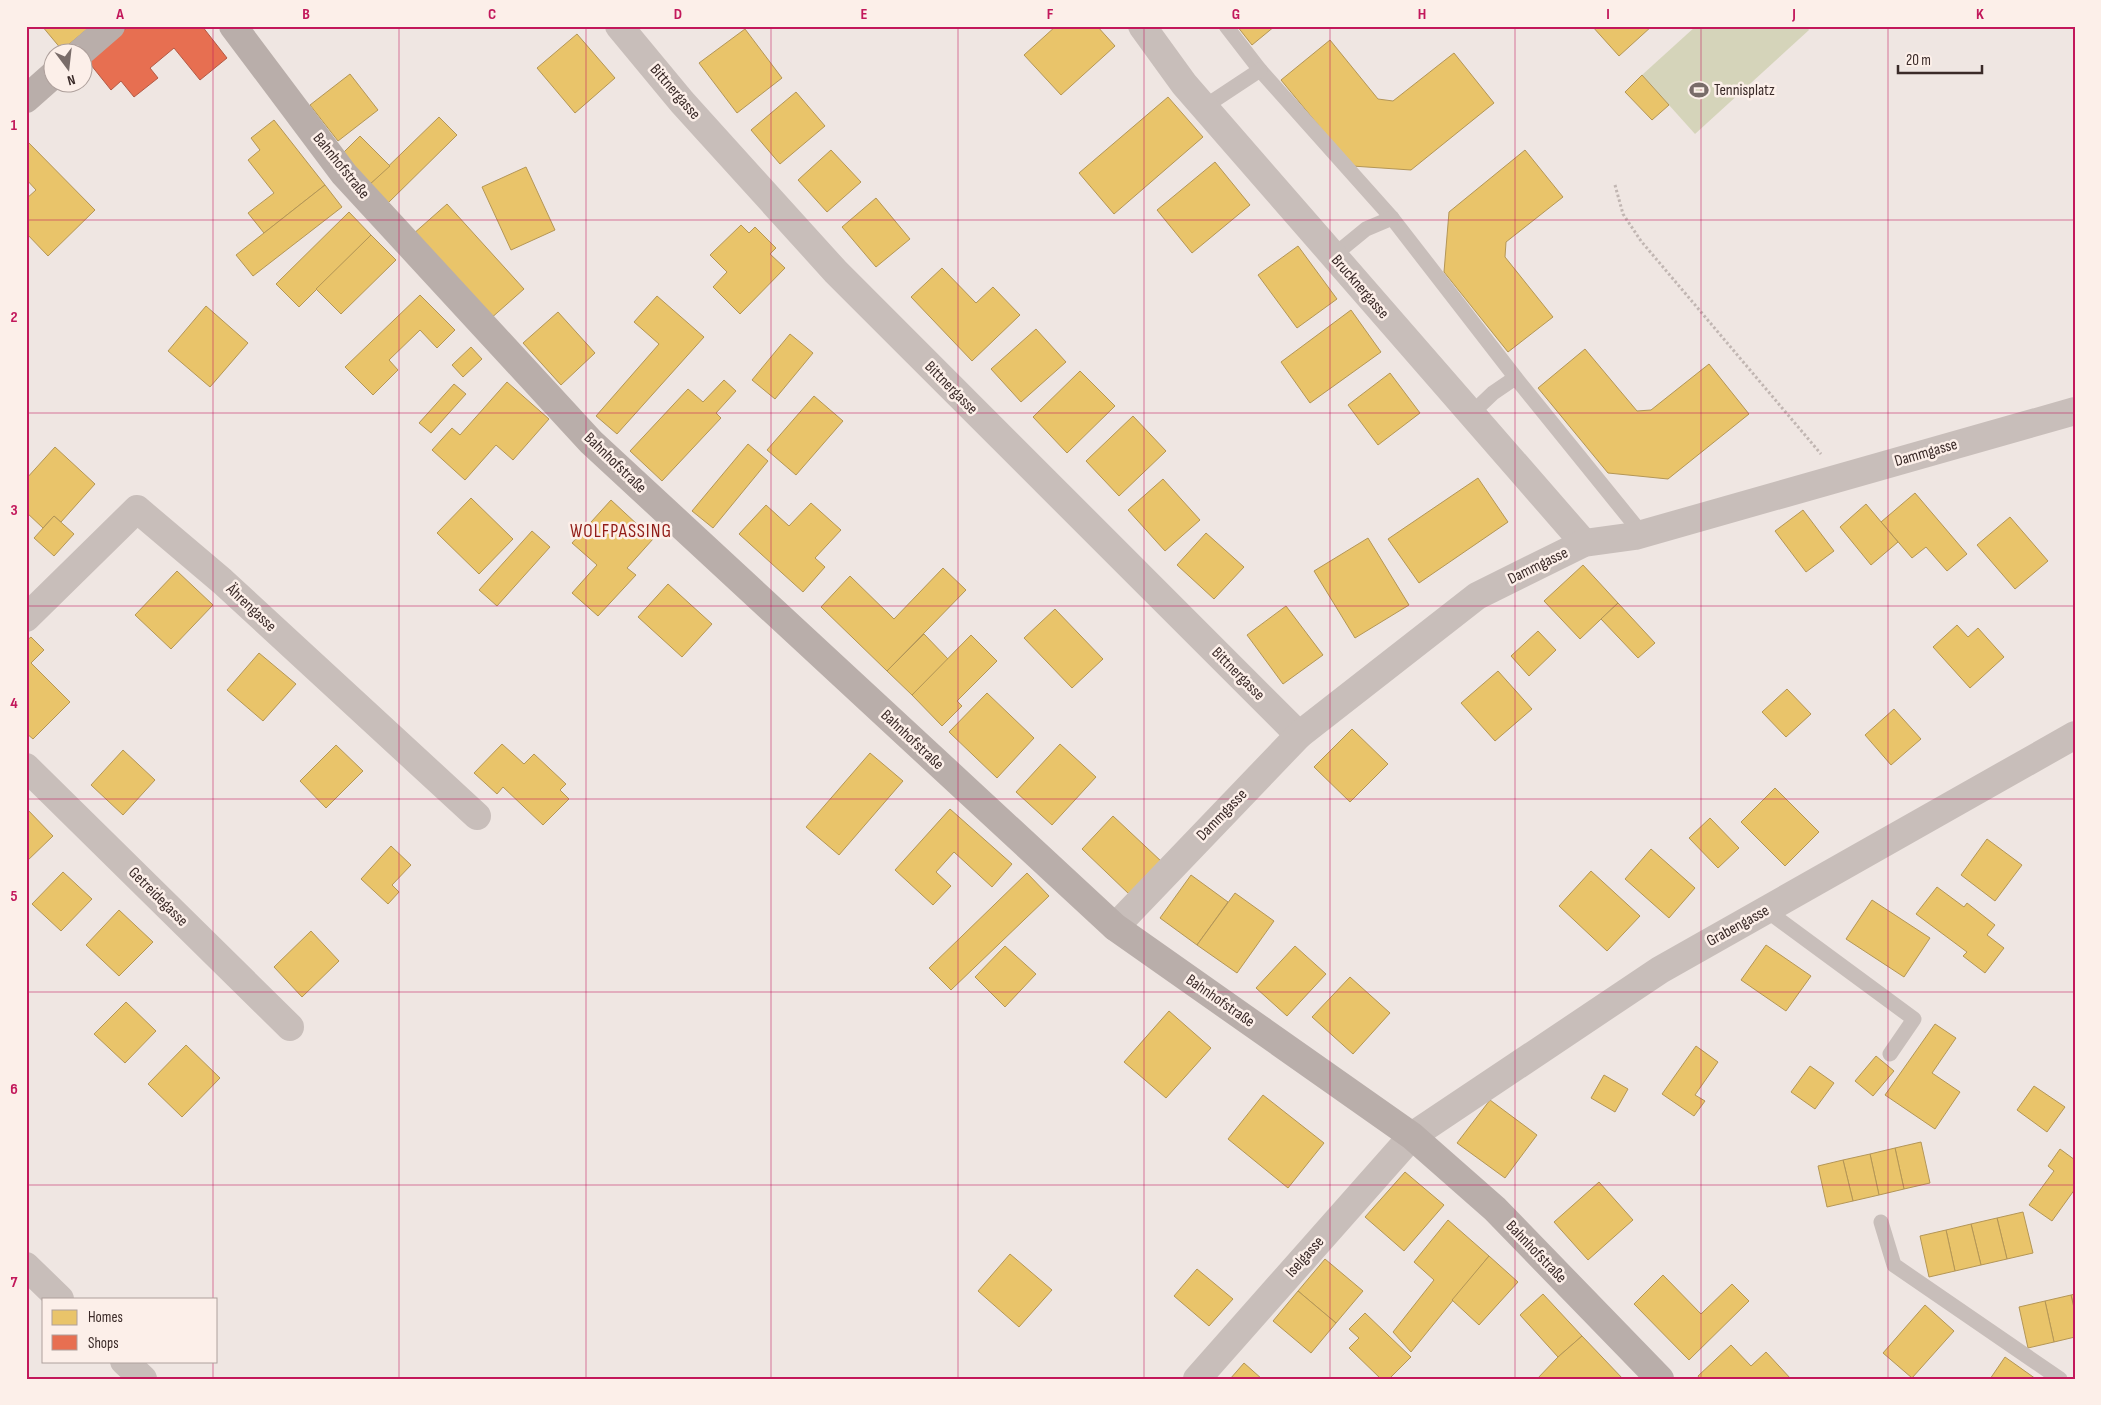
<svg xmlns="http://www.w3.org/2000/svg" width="2101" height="1405" font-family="'Sofia Sans Condensed',sans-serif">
	<rect width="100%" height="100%" fill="#efe6e2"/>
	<path fill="#d5d4ba" d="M1696 26H1806L1809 30 1695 134 1642 75Z"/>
	<g fill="#e9c46a" stroke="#b49656">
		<path d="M42 26H91L62 50Z"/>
		<path d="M1056 26H1097L1115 46 1061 95 1024 55Z"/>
		<path d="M1237 26H1275L1252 45Z"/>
		<path d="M1592 26H1652L1619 56Z"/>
		<path d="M745 29 782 78 737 113 699 63Z"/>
		<path d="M577 34 615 78 575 113 537 68Z"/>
		<path d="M1330 40 1378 99 1393 101 1454 53 1494 103 1411 170 1352 166 1281 80Z"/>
		<path d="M350 74 378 110 338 141 310 105Z"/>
		<path d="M1642 75 1669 105 1652 120 1625 92Z"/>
		<path d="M796 92 825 126 780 164 751 130Z"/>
		<path d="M1168 97 1203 137 1114 214 1079 173Z"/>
		<path d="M439 117 457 135 387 204 369 185Z"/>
		<path d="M274 120 325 185 264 233 248 213 274 193 248 160 260 150 251 138Z"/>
		<path d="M360 136 390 166 369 185 340 156Z"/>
		<path d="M26 140 95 210 48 256 26 233V199L36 190 26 179Z"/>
		<path d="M831 150 861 182 827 212 798 180Z"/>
		<path d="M1525 150 1563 197 1506 242 1505 257 1553 317 1508 352 1444 272 1449 212Z"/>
		<path d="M1215 162 1250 205 1192 253 1157 210Z"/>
		<path d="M526 167 555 230 511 250 482 187Z"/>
		<path d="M325 185 342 207 253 276 236 255Z"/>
		<path d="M876 198 910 239 876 267 842 227Z"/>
		<path d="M447 204 524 289 489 320 412 235Z"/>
		<path d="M349 212 371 235 299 307 276 284Z"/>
		<path d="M741 225 749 233 755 227 776 248 770 254 785 268 740 314 713 287 727 272 710 255Z"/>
		<path d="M371 235 396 260 341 314 316 289Z"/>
		<path d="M1298 246 1337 299 1297 328 1258 275Z"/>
		<path d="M942 268 976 303 993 287 1020 315 972 361 911 297Z"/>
		<path d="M420 295 455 330 437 348 420 330 389 360 398 370 373 395 345 367Z"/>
		<path d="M657 296 704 337 617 434 596 416 659 344 634 322Z"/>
		<path d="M206 306 248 343 210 387 168 351Z"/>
		<path d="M1351 310 1381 352 1310 403 1281 362Z"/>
		<path d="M558 312 595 353 561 385 523 343Z"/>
		<path d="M1036 329 1066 362 1021 402 991 369Z"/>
		<path d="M790 334 813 353 775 399 752 380Z"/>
		<path d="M471 347 482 359 463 377 452 365Z"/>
		<path d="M1585 349 1637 411 1651 410 1709 364 1749 414 1668 479 1608 473 1538 388Z"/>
		<path d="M1080 371 1115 406 1067 453 1033 417Z"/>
		<path d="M1390 373 1420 413 1378 445 1348 405Z"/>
		<path d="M724 380 736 391 716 413 721 418 662 481 630 451 688 389 703 402Z"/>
		<path d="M507 382 549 419 513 460 496 445 465 480 432 450 452 428 460 435Z"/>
		<path d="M454 384 466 394 431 433 419 423Z"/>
		<path d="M814 396 843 421 796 475 767 450Z"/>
		<path d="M1133 416 1166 451 1119 496 1086 461Z"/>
		<path d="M748 444 768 461 713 528 692 511Z"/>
		<path d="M55 447 95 484 61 522 54 516 43 528 26 512V479Z"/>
		<path d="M1478 478 1508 522 1419 583 1388 539Z"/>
		<path d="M1163 479 1200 520 1165 551 1128 510Z"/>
		<path d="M1915 493 1967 554 1947 571 1926 547 1912 558 1881 522Z"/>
		<path d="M471 498 513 539 479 574 437 533Z"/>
		<path d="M611 500 653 539 627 568 636 575 598 616 572 593 597 565 572 543Z"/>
		<path d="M811 503 841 530 815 558 825 567 803 592 739 534 766 505 789 526Z"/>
		<path d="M1866 504 1898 542 1871 565 1840 527Z"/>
		<path d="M1803 510 1834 551 1806 572 1775 531Z"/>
		<path d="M54 516 74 534 54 556 34 538Z"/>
		<path d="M2010 517 2048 561 2015 589 1977 545Z"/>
		<path d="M532 531 550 547 497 606 479 590Z"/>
		<path d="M1206 533 1244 567 1214 599 1177 565Z"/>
		<path d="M1368 538 1409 605 1355 638 1314 571Z"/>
		<path d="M1583 565 1618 603 1580 639 1544 601Z"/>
		<path d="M943 568 966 590 887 671 821 607 850 576 894 619Z"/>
		<path d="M177 571 213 605 171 649 135 615Z"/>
		<path d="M668 584 712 624 682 657 638 617Z"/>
		<path d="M1618 603 1655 643 1638 658 1601 619Z"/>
		<path d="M1286 606 1323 655 1283 684 1247 635Z"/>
		<path d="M1055 609 1103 659 1072 688 1024 638Z"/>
		<path d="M1957 625 1968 637 1978 628 2004 657 1970 688 1933 647Z"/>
		<path d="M1538 631 1556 650 1529 676 1511 656Z"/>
		<path d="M924 634 948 659 912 695 887 671Z"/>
		<path d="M971 635 997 661 957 701 962 706 942 726 912 695Z"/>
		<path d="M31 637 44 650 31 663 70 702 33 739 26 733V641Z"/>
		<path d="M259 653 296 684 263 721 227 690Z"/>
		<path d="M1498 671 1532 709 1495 741 1461 703Z"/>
		<path d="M1787 689 1811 714 1786 737 1762 712Z"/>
		<path d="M987 693 1034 738 997 778 949 732Z"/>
		<path d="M1894 709 1921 739 1891 765 1865 735Z"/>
		<path d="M1352 729 1388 764 1350 802 1314 767Z"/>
		<path d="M502 744 524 764 534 754 566 784 560 790 569 799 543 825 503 787 497 794 474 773Z"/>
		<path d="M1060 744 1096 777 1052 825 1016 792Z"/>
		<path d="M336 745 363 771 326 808 300 781Z"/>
		<path d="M123 750 155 780 123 815 91 785Z"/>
		<path d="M870 753 903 781 839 855 806 827Z"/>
		<path d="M1775 788 1819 832 1785 866 1741 822Z"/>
		<path d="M26 808 53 836 26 862Z"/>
		<path d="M950 809 1012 864 992 887 954 852 936 872 951 886 933 905 895 870Z"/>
		<path d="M1113 816 1162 862 1130 895 1082 849Z"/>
		<path d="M1710 818 1739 848 1718 868 1689 838Z"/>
		<path d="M1987 839 2022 865 1995 901 1961 875Z"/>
		<path d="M391 846 411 865 392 885 399 892 388 904 361 879Z"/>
		<path d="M1651 849 1695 888 1669 918 1625 879Z"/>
		<path d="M1591 871 1640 916 1607 951 1559 906Z"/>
		<path d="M63 872 92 899 61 931 32 904Z"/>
		<path d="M1027 873 1049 896 951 990 929 968Z"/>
		<path d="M1191 875 1228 902 1197 945 1160 918Z"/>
		<path d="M1937 887 1964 907 1967 903 1995 925 1987 935 2004 948 1985 973 1963 956 1967 952 1916 914Z"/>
		<path d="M1235 893 1274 921 1237 973 1197 945Z"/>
		<path d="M1872 900 1930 938 1904 977 1846 939Z"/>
		<path d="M119 910 153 942 119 976 86 945Z"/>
		<path d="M311 931 339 961 302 997 274 967Z"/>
		<path d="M1766 945 1811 976 1786 1011 1741 980Z"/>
		<path d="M1005 946 1036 974 1005 1007 975 977Z"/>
		<path d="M1295 946 1326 974 1287 1016 1256 988Z"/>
		<path d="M1350 977 1390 1013 1353 1054 1312 1017Z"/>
		<path d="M126 1002 156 1031 125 1063 94 1034Z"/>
		<path d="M1169 1011 1211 1048 1166 1098 1124 1062Z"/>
		<path d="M1935 1024 1956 1038 1932 1073 1960 1092 1935 1129 1885 1095Z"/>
		<path d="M186 1045 220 1078 182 1117 148 1084Z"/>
		<path d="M1696 1046 1718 1062 1695 1095 1705 1101 1694 1116 1662 1094Z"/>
		<path d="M1876 1056 1894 1071 1873 1096 1855 1081Z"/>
		<path d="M1810 1066 1834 1083 1815 1109 1791 1092Z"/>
		<path d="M1604 1075 1628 1089 1615 1112 1591 1098Z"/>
		<path d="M2034 1086 2065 1107 2047 1132 2017 1110Z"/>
		<path d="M1263 1095 1324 1143 1288 1188 1228 1139Z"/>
		<path d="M1490 1100 1537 1135 1505 1178 1457 1143Z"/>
		<path d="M1921 1142 1930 1183 1904 1189 1895 1148Z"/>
		<path d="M1895 1148 1904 1189 1879 1195 1870 1154Z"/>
		<path d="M2060 1149 2075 1160V1189L2052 1221 2029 1205 2054 1171 2048 1166Z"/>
		<path d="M1870 1154 1879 1195 1853 1201 1843 1160Z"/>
		<path d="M1843 1160 1853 1201 1827 1207 1818 1166Z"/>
		<path d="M1405 1172 1444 1205 1404 1251 1365 1217Z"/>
		<path d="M1599 1182 1633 1220 1588 1260 1554 1222Z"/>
		<path d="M2023 1212 2033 1253 2007 1259 1997 1218Z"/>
		<path d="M1997 1218 2007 1259 1981 1265 1971 1224Z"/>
		<path d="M1448 1220 1489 1256 1411 1352 1393 1332 1434 1280 1414 1262Z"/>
		<path d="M1971 1224 1981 1265 1955 1271 1946 1230Z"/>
		<path d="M1946 1230 1955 1271 1929 1277 1920 1236Z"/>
		<path d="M1010 1254 1052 1290 1019 1327 978 1291Z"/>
		<path d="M1489 1256 1518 1282 1479 1325 1452 1300Z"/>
		<path d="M1325 1259 1363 1291 1336 1323 1298 1291Z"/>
		<path d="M1197 1269 1233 1299 1209 1326 1174 1296Z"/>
		<path d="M1663 1275 1701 1314 1732 1284 1749 1301 1689 1360 1634 1304Z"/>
		<path d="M1298 1291 1336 1323 1311 1353 1273 1321Z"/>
		<path d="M1543 1294 1582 1336 1558 1357 1520 1315Z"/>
		<path d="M2075 1294V1312L2071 1295Z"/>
		<path d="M2071 1295 2075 1312V1337L2054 1342 2045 1301Z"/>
		<path d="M2045 1301 2054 1342 2028 1348 2019 1307Z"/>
		<path d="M1925 1305 1954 1331 1912 1378 1883 1353Z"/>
		<path d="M1365 1313 1411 1357 1389 1379H1381L1349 1348 1359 1338 1349 1329Z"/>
		<path d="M1582 1336 1623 1379H1537L1558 1357Z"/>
		<path d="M1731 1345 1751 1366 1766 1352 1791 1379H1700L1698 1376Z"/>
		<path d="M2005 1357 2036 1379H1990Z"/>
		<path d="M1244 1363 1262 1379H1230Z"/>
	</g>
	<path fill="#e76f51" stroke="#b35a45" d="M129 26H202L227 58 200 80 174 48 150 68 158 78 134 97 121 81 111 90 87 60Z"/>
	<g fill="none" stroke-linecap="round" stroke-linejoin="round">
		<path stroke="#c1b6b2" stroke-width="3" stroke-dasharray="2.5 2.5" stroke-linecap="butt" d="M1615 185 1623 214 1641 241 1821 454"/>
		<g stroke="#c8beba" stroke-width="15">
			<path d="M1226 26 1260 70 1392 218 1519 382 1634 524 1635 536"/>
			<path d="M1204 107 1260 70"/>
			<path d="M1333 256 1366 229 1392 218"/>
			<path d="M1471 414 1493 393 1515 378"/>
			<path d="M1766 910 1914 1019 1890 1054"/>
			<path d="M1881 1222 1894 1265 2060 1379"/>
		</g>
		<g stroke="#c8beba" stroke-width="28">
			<path d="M619 26 682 102 836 272 1299 735"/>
			<path d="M1142 26 1184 84 1584 543"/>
			<path d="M26 618 137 509 222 581 477 816"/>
			<path d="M26 767 290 1027"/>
			<path d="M1115 927 1299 735 1477 596 1584 543 1635 536 2075 411"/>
			<path d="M26 1266 60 1299"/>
			<path d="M124 1361 143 1379"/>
			<path d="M1197 1379 1412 1136 1660 970 2075 735"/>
		</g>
		<g stroke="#b9aeaa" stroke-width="28">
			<path d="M233 26 344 174 591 442 1115 927 1412 1136 1495 1209 1660 1379"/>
			<path d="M81 52 111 26"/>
			<path d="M26 99 52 76"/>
		</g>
	</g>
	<path fill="none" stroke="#c2185b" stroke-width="1" stroke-opacity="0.55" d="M213 26V1299M399 26V1379M586 26V1379M771 26V1379M958 26V1379M1144 26V1379M1330 26V1379M1515 26V1379M1701 26V1379M1888 26V1379M26 220H2075M26 413H2075M26 606H2075M26 799H2075M26 992H2075M26 1185H2075M213 1361V1379"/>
	<defs>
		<g id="stadium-bare" transform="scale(1.5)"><path d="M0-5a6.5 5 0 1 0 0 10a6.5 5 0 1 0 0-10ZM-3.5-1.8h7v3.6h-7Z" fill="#796c69" stroke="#fcefe9" stroke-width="2.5" paint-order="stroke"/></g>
	</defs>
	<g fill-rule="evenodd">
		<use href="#stadium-bare" x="1699" y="90"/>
	</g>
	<g text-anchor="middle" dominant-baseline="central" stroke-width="5" stroke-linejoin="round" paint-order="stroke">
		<g font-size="16" fill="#3a2a28" stroke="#fcefe9" text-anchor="start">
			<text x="1714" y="90">Tennisplatz</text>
		</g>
		<g font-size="16" fill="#3a2a28" stroke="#fcefe9">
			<text transform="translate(675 92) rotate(49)">Bittnergasse</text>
			<text transform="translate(341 166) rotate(51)">Bahnhofstraße</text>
			<text transform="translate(1360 287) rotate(49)">Brucknergasse</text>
			<text transform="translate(951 388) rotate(45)">Bittnergasse</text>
			<text transform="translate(1926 453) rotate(-16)">Dammgasse</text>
			<text transform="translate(615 463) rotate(44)">Bahnhofstraße</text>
			<text transform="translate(1538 566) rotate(-26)">Dammgasse</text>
			<text transform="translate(251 608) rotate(43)">Ährengasse</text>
			<text transform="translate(1238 674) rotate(45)">Bittnergasse</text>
			<text transform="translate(912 740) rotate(43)">Bahnhofstraße</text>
			<text transform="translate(1222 815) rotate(-46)">Dammgasse</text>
			<text transform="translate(158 897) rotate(45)">Getreidegasse</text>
			<text transform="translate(1738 926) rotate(-29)">Grabengasse</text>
			<text transform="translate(1220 1001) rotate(35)">Bahnhofstraße</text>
			<text transform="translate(1536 1252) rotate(46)">Bahnhofstraße</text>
			<text transform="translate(1305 1257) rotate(-48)">Iselgasse</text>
		</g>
		<g font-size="19" letter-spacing="1" fill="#921d18" stroke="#fcefe9">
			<text x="621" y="531">WOLFPASSING</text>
		</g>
	</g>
	<rect width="2101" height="1405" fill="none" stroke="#fcefe9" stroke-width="55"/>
	<rect x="42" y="1298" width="175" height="65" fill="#fcefe9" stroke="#aea09c"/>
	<rect x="52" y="1310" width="25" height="15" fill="#e9c46a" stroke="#aea09c"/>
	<text x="88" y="1322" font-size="15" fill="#3a2a28">Homes</text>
	<rect x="52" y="1335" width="25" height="15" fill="#e76f51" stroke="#aea09c"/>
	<text x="88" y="1348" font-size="15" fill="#3a2a28">Shops</text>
	<g transform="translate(68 68) rotate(165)"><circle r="24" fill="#fcefe9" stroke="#aea09c"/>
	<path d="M0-4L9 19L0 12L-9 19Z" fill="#796c69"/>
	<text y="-8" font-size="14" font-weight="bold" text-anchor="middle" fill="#3a2a28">N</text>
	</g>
	<path d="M1898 65v8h84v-8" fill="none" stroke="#3a2a28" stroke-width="2.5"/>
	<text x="1906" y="65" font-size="15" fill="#3a2a28" stroke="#fcefe9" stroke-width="4" paint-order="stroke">20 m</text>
	<rect x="28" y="28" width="2046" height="1350" fill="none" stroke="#c2185b" stroke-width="2"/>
	<g font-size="16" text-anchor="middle" font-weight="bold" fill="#c2185b">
		<text x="120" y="19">A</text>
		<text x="306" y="19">B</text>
		<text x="492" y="19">C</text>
		<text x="678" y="19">D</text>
		<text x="864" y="19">E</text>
		<text x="1050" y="19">F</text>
		<text x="1236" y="19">G</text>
		<text x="1422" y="19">H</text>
		<text x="1608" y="19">I</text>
		<text x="1794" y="19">J</text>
		<text x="1980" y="19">K</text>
		<text x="14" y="130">1</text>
		<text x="14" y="322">2</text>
		<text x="14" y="515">3</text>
		<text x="14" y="708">4</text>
		<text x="14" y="901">5</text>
		<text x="14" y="1094">6</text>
		<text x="14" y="1287">7</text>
	</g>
</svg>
